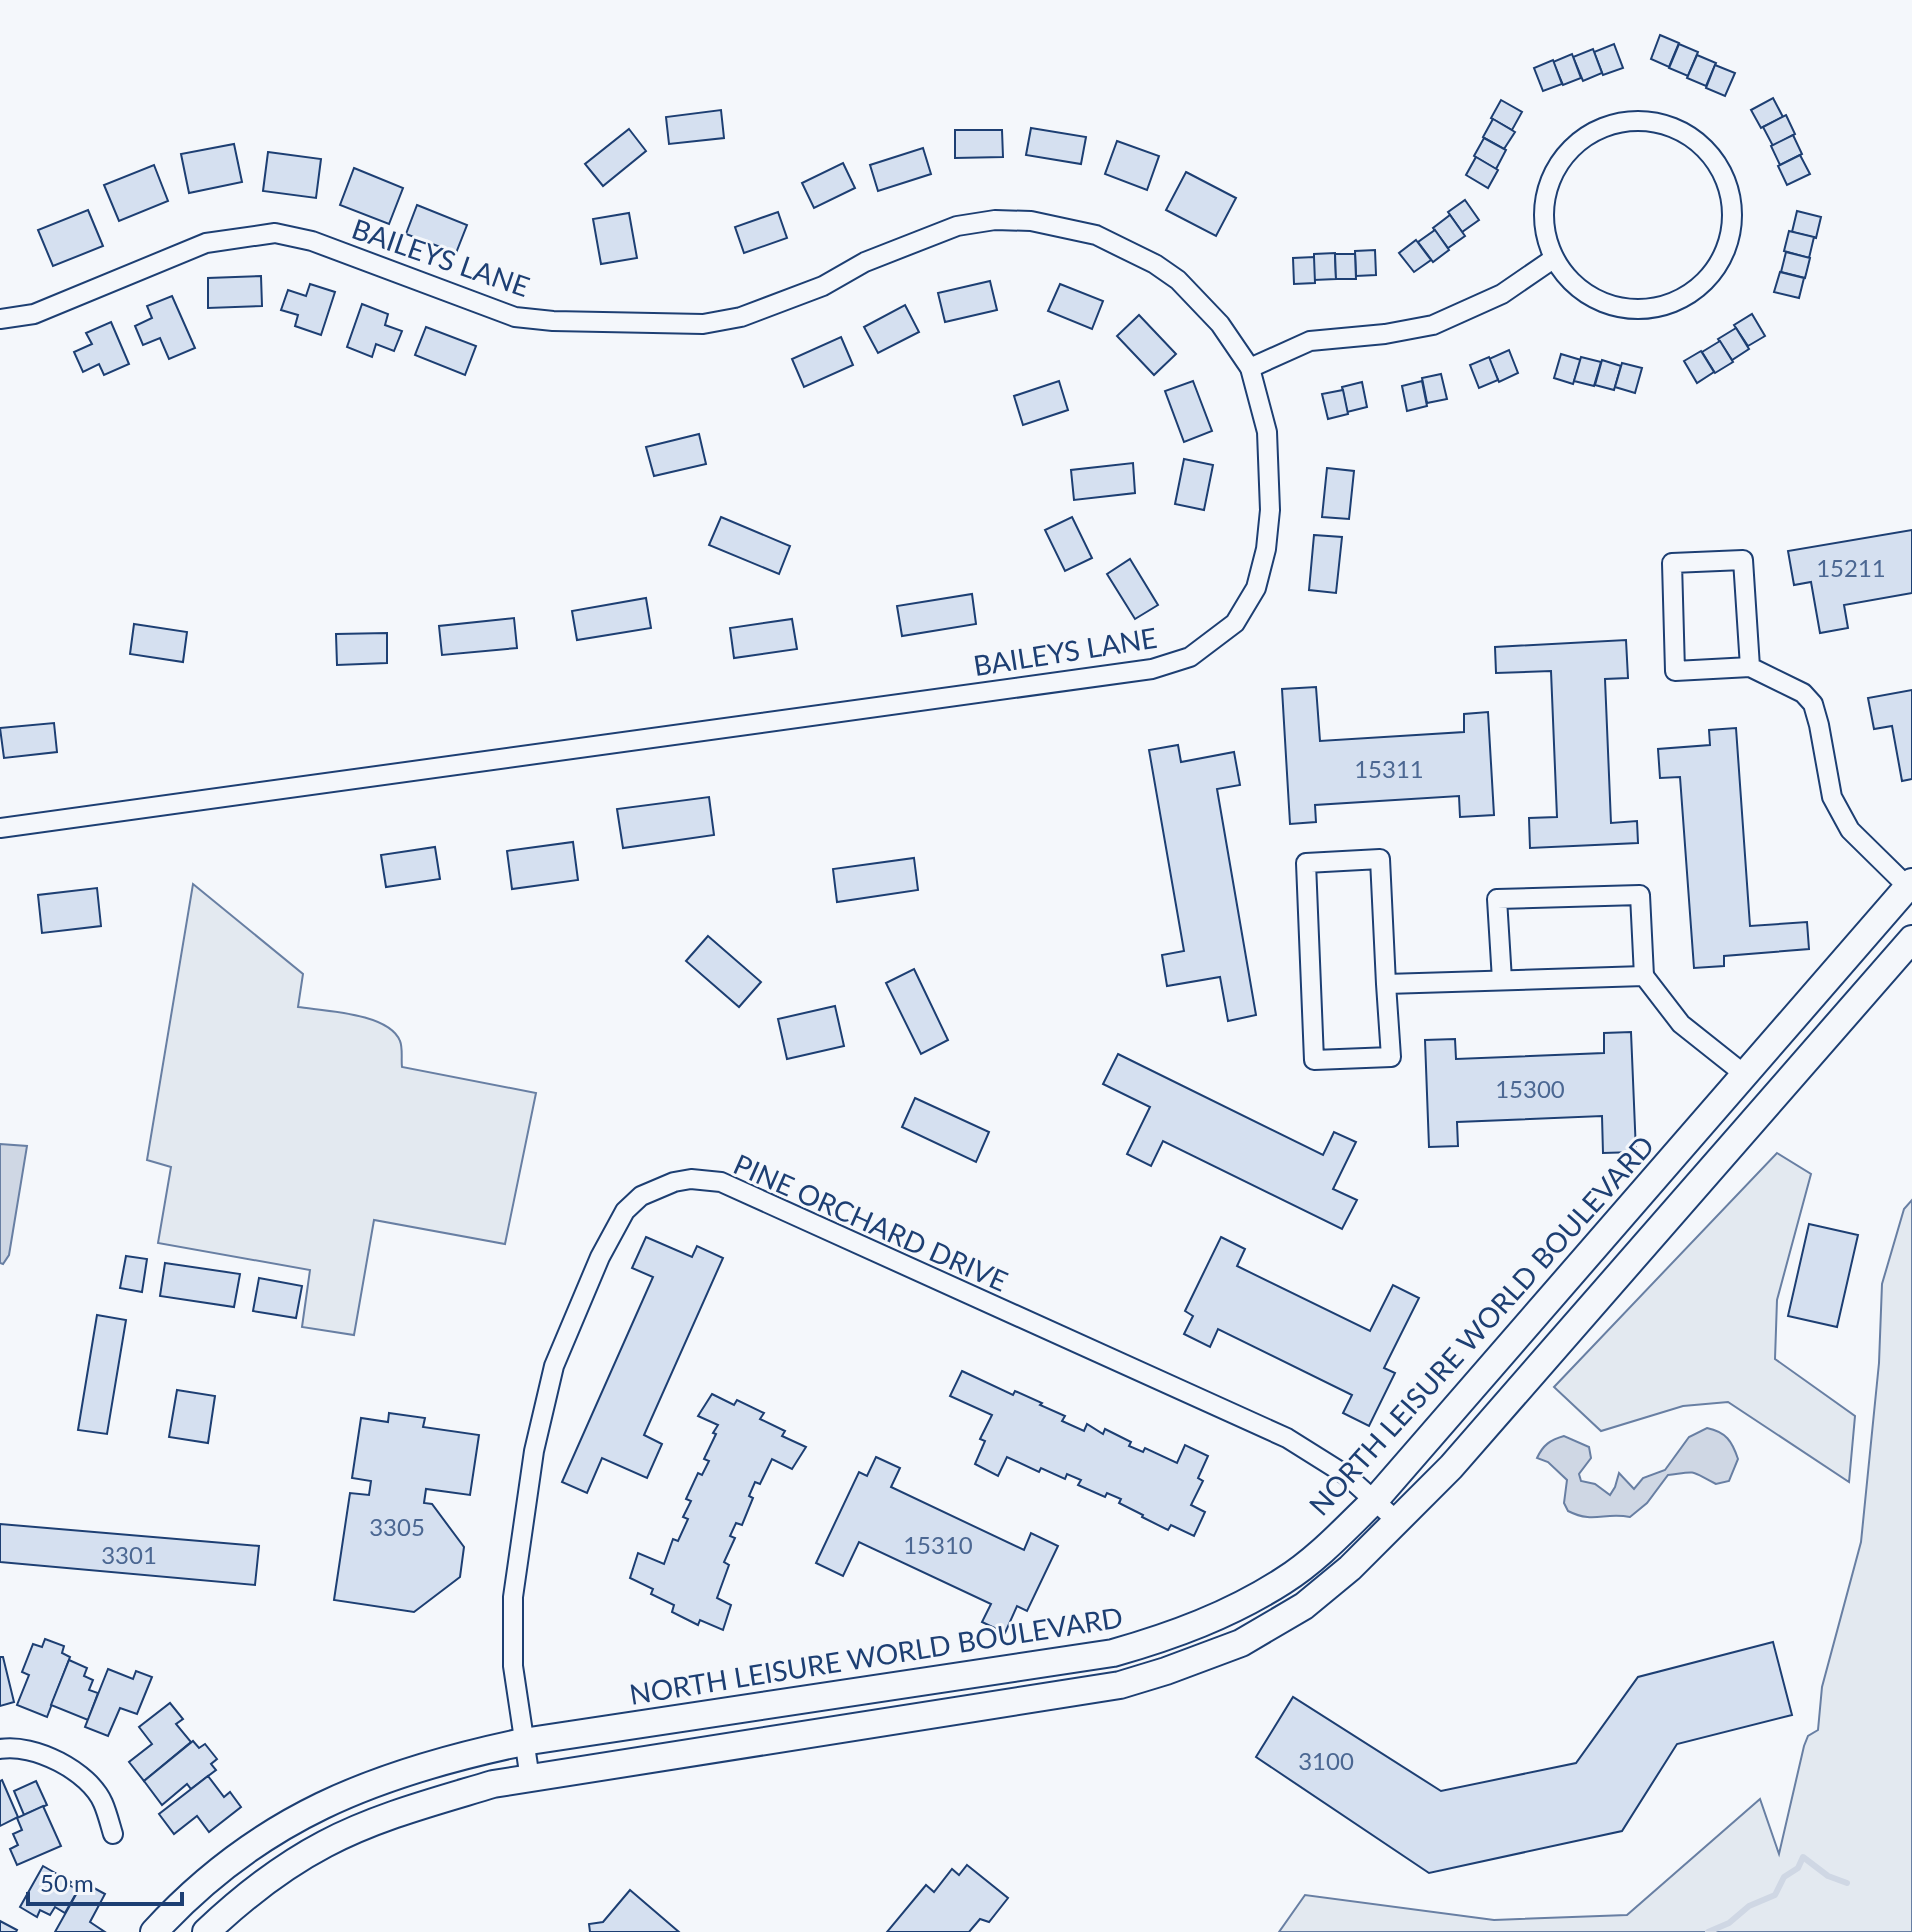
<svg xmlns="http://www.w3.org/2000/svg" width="1912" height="1932" font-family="Lato,sans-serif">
	<rect width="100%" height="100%" fill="#f4f7fb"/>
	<g fill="#e3e9f0" stroke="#687fa3" stroke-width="2">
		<path d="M193 884 303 974 298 1007C324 1011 389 1013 400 1041 403 1048 401 1060 402 1067L536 1093 505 1244 374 1220 354 1335 302 1327 310 1270 158 1243 171 1167 147 1160Z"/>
		<path d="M1777 1153 1811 1174 1777 1300 1775 1359 1855 1416 1849 1482 1728 1402 1683 1406 1601 1431 1554 1387Z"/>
		<path d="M1912 1200V1932H1279L1305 1895 1494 1920 1627 1915 1760 1799 1779 1854 1804 1746 1808 1736 1818 1730 1822 1687 1861 1542 1879 1363 1882 1284 1904 1209Z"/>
	</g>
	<g fill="#cfd7e4" stroke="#687fa3" stroke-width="2">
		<path d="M0 1144 27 1146 9 1255 3 1264 0 1263Z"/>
		<path d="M1707 1428C1726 1432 1732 1441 1738 1459L1729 1481 1716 1484C1688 1470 1699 1471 1668 1475L1647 1503 1630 1517C1603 1512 1594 1524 1568 1511L1564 1503 1567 1480 1548 1462 1537 1458C1543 1445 1550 1440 1564 1436L1589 1447 1591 1458 1579 1474 1581 1481 1595 1484 1610 1495 1615 1487 1619 1473 1634 1489 1643 1478 1665 1470 1689 1437Z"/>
	</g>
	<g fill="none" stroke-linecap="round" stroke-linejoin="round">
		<path stroke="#cfd7e4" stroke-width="6" d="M1708 1932 1729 1923 1749 1906 1775 1895 1784 1877 1798 1868 1803 1857 1828 1876 1847 1883"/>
	</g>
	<g fill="#d5e0f0" stroke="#1d3f73" stroke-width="2">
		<path d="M1660 35 1679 43 1669 67 1651 59Z"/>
		<path d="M1614 44 1623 68 1603 75 1594 52Z"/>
		<path d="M1679 44 1698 52 1688 76 1669 68Z"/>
		<path d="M1593 49 1602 73 1583 81 1573 57Z"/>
		<path d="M1572 54 1581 78 1563 85 1553 62Z"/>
		<path d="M1697 55 1716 63 1706 86 1687 78Z"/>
		<path d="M1553 60 1562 84 1543 91 1534 68Z"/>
		<path d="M1715 65 1735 73 1725 96 1706 88Z"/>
		<path d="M1773 98 1783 117 1761 128 1751 110Z"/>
		<path d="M1501 100 1522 112 1512 130 1491 118Z"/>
		<path d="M721 110 724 138 669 144 666 117Z"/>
		<path d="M1786 115 1795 134 1773 146 1763 127Z"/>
		<path d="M1493 119 1515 132 1504 149 1483 137Z"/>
		<path d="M1031 128 1086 137 1081 164 1026 155Z"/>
		<path d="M629 129 646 151 603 186 585 164Z"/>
		<path d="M955 130H1002L1003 157 955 158Z"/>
		<path d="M1793 135 1802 154 1780 165 1771 146Z"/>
		<path d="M1484 138 1506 150 1496 169 1474 156Z"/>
		<path d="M1117 141 1159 156 1147 190 1105 174Z"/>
		<path d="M234 144 242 182 189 193 181 154Z"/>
		<path d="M923 148 931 174 878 191 870 165Z"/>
		<path d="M268 152 321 159 316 198 263 191Z"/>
		<path d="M1800 155 1810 174 1787 185 1778 166Z"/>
		<path d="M1476 157 1498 170 1488 188 1466 175Z"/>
		<path d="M843 163 855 188 814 208 802 183Z"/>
		<path d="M154 165 168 201 119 221 104 185Z"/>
		<path d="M354 168 403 188 389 224 340 205Z"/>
		<path d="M1186 172 1236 198 1216 236 1166 210Z"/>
		<path d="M1465 200 1479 220 1462 232 1448 212Z"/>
		<path d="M417 205 467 225 456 253 406 234Z"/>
		<path d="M88 210 103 246 53 266 38 230Z"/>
		<path d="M1797 211 1821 217 1816 238 1792 232Z"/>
		<path d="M778 212 787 238 744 253 735 227Z"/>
		<path d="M629 213 637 258 601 264 593 219Z"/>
		<path d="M1450 215 1465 236 1448 248 1433 228Z"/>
		<path d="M1435 230 1449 250 1433 262 1418 242Z"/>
		<path d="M1789 231 1814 237 1809 258 1784 251Z"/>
		<path d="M1416 240 1431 260 1414 272 1399 253Z"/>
		<path d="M1375 250 1376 275 1356 276 1355 251Z"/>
		<path d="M1786 252 1810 258 1805 278 1781 272Z"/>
		<path d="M1335 253 1336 279 1314 280V254Z"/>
		<path d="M1335 254H1355L1356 279H1336Z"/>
		<path d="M1314 257 1315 283 1294 284 1293 258Z"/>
		<path d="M1780 272 1804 278 1799 298 1774 292Z"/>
		<path d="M261 276 262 306 208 308V278Z"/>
		<path d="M990 281 997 310 945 322 938 293Z"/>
		<path d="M310 284 335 292 321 335 295 326 298 315 281 310 288 290 306 296Z"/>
		<path d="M1060 284 1103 301 1092 329 1048 311Z"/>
		<path d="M172 296 195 348 169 359 160 338 143 345 135 326 152 318 147 306Z"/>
		<path d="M362 304 388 314 385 325 402 331 394 351 376 344 372 357 347 347Z"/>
		<path d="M905 305 919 332 878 353 864 327Z"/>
		<path d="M1752 314 1765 336 1748 346 1734 325Z"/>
		<path d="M1139 315 1176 354 1154 375 1117 336Z"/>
		<path d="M111 322 129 364 104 375 99 364 83 372 74 352 92 344 86 333Z"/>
		<path d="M426 327 476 346 465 375 415 355Z"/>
		<path d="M1736 328 1749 349 1732 360 1718 339Z"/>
		<path d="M841 337 853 365 804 387 792 359Z"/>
		<path d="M1720 341 1733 362 1715 373 1702 352Z"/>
		<path d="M1509 350 1518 373 1499 382 1489 359Z"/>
		<path d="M1701 351 1714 372 1697 383 1684 361Z"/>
		<path d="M1561 354 1581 360 1573 384 1554 378Z"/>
		<path d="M1489 357 1498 380 1479 388 1470 365Z"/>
		<path d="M1581 357 1601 362 1594 386 1574 381Z"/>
		<path d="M1602 360 1621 366 1614 390 1595 385Z"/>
		<path d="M1622 363 1642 368 1635 393 1615 387Z"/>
		<path d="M1441 374 1447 399 1427 403 1422 378Z"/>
		<path d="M1059 381 1068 410 1023 425 1014 396Z"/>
		<path d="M1193 381 1212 431 1184 442 1165 391Z"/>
		<path d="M1422 381 1427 406 1407 411 1402 386Z"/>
		<path d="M1362 382 1367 407 1347 412 1342 387Z"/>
		<path d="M1343 390 1348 414 1328 419 1322 394Z"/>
		<path d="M699 434 706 464 654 476 646 447Z"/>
		<path d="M1184 459 1213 465 1204 510 1175 504Z"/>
		<path d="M1133 463 1135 493 1074 500 1071 470Z"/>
		<path d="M1327 468 1354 471 1349 519 1322 517Z"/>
		<path d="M721 517 790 546 779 574 709 545Z"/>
		<path d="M1072 517 1092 558 1065 571 1045 530Z"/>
		<path d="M1912 530V593L1844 605 1848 628 1820 633 1811 582 1794 585 1788 551Z"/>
		<path d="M1314 535 1342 537 1336 593 1309 590Z"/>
		<path d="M1130 559 1158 605 1135 619 1107 574Z"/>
		<path d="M972 594 976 624 902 636 897 606Z"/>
		<path d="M646 598 651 628 577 640 572 611Z"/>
		<path d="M514 618 517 648 442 655 439 626Z"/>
		<path d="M792 619 797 649 734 658 730 628Z"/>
		<path d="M134 624 187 632 183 662 130 654Z"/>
		<path d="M387 633V663L337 665 336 634Z"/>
		<path d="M1626 640 1628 678 1605 679 1611 823 1637 821 1638 843 1530 848 1529 818 1557 817 1551 671 1496 673 1495 647Z"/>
		<path d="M1316 687 1320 741 1464 732V714L1488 712 1494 815 1460 817 1459 796 1315 805 1316 822 1290 824 1282 689Z"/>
		<path d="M1912 690V779L1902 781 1892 726 1874 729 1868 698Z"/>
		<path d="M54 723 57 752 4 758 0 728Z"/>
		<path d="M1736 728 1750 926 1807 922 1809 949 1724 956V966L1694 968 1680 777 1660 778 1658 749 1710 745 1709 730Z"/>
		<path d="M1178 745 1181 762 1234 752 1240 785 1217 789 1256 1015 1228 1021 1220 977 1167 986 1162 955 1184 951 1149 750Z"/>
		<path d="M709 797 714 835 623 848 617 809Z"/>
		<path d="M573 842 578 880 512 889 507 851Z"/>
		<path d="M435 847 440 879 386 887 381 855Z"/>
		<path d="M914 858 918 890 837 902 833 869Z"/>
		<path d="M97 888 101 926 42 933 38 895Z"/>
		<path d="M708 936 761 982 739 1007 686 961Z"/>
		<path d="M914 969 948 1040 921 1054 886 983Z"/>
		<path d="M835 1006 844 1046 787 1059 778 1019Z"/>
		<path d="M1631 1032 1636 1152 1603 1153 1602 1116 1457 1122 1458 1146 1429 1147 1425 1040 1455 1039 1456 1059 1604 1053V1033Z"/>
		<path d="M1118 1054 1323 1155 1334 1132 1356 1142 1333 1189 1357 1200 1342 1229 1163 1141 1151 1166 1127 1154 1150 1107 1103 1084Z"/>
		<path d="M915 1098 989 1132 976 1162 902 1127Z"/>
		<path d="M1809 1224 1858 1235 1837 1327 1788 1316Z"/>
		<path d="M646 1237 692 1257 697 1246 723 1258 644 1435 662 1444 647 1478 602 1458 587 1493 562 1482 653 1277 632 1268Z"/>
		<path d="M1221 1237 1245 1249 1237 1266 1370 1331 1393 1285 1419 1298 1384 1368 1395 1373 1369 1426 1343 1413 1352 1395 1218 1329 1210 1347 1184 1334 1193 1316 1185 1311Z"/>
		<path d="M126 1256 147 1259 142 1292 120 1288Z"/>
		<path d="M165 1263 240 1274 234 1307 160 1296Z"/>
		<path d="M259 1278 302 1286 296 1318 253 1311Z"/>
		<path d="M97 1315 126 1320 107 1434 78 1430Z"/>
		<path d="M962 1371 1013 1395 1015 1391 1042 1403 1040 1405 1065 1416 1062 1421 1084 1431 1087 1424 1103 1434 1105 1429 1131 1442 1129 1446 1143 1452 1145 1448 1177 1463 1185 1445 1208 1456 1198 1478 1203 1481 1191 1505 1205 1512 1194 1536 1171 1525 1168 1530 1142 1517 1143 1515 1119 1503 1121 1499 1107 1493 1105 1497 1078 1485 1081 1480 1067 1474 1065 1479 1041 1468 1039 1472 1007 1457 998 1476 975 1464 985 1441 980 1439 992 1415 950 1396Z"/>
		<path d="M177 1390 215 1396 208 1443 169 1437Z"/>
		<path d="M712 1394 734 1405 737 1400 764 1413 760 1419 785 1431 782 1436 806 1447 792 1469 772 1459 760 1484 755 1482 749 1496 753 1498 742 1525 736 1523 730 1536 735 1538 724 1562 729 1565 717 1598 731 1605 723 1630 700 1620 698 1625 672 1612 674 1605 651 1594 653 1589 630 1578 638 1553 664 1564 673 1539 678 1541 688 1519 683 1517 691 1501 686 1499 698 1473 702 1475 709 1461 704 1459 716 1434 713 1433 718 1425 698 1416Z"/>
		<path d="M389 1413 425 1418 423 1427 479 1435 470 1495 426 1489 424 1503 432 1504 464 1547 460 1577 414 1612 334 1600 350 1493 369 1495 371 1481 352 1478 361 1418 388 1422Z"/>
		<path d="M876 1457 900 1468 891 1487 1024 1550 1031 1533 1058 1546 1027 1611 1017 1606 1005 1633 982 1622 991 1604 859 1542 843 1576 816 1563 859 1472 867 1476Z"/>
		<path d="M0 1524 259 1546 255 1585 0 1562Z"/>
		<path d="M45 1639 64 1646 62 1653 70 1657 47 1717 17 1705 29 1675 22 1672 33 1644 42 1647Z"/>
		<path d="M1773 1642 1792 1715 1677 1744 1622 1831 1429 1873 1256 1757 1293 1697 1441 1791 1576 1763 1638 1677Z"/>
		<path d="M0 1657H3L14 1702 0 1706Z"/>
		<path d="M69 1660 87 1668 84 1676 93 1680 89 1690 98 1693 88 1720 51 1705Z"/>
		<path d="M108 1669 133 1679 136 1671 152 1677 137 1714 120 1708 108 1736 85 1727Z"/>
		<path d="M170 1703 183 1719 176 1724 191 1742 144 1781 129 1762 152 1744 139 1727Z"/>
		<path d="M193 1741 199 1748 205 1744 217 1759 211 1764 216 1770 191 1789 187 1784 162 1805 144 1781Z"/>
		<path d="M208 1776 224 1797 230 1792 241 1807 209 1832 197 1816 174 1834 159 1814Z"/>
		<path d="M2 1780 18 1817 0 1826V1781Z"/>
		<path d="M36 1781 47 1805 24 1815 14 1791Z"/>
		<path d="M43 1806 61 1846 17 1865 10 1849 18 1845 13 1834 22 1830 17 1818Z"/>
		<path d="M967 1865 1008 1898 989 1922 980 1919 969 1932H887L926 1885 934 1892 952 1869 959 1875Z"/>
		<path d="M43 1866 71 1882 69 1885 78 1890 65 1913 55 1907 50 1915 40 1910 37 1917 20 1907Z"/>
		<path d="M83 1882 105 1894 90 1922 105 1932H55Z"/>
		<path d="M630 1890 679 1932H590L589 1924 603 1922Z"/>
		<path d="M0 1921 17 1930 16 1932H0Z"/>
	</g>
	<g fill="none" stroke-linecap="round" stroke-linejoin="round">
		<g stroke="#1d3f73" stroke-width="22">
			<g id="street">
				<circle cx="1638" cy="215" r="94"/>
				<path d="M0 319 34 314 206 243 275 233 312 241 515 317 553 321 703 324 741 317 823 286 865 262 957 226 995 220 1031 221 1096 235 1155 264 1178 280 1220 324 1250 368 1267 432 1270 510 1266 549 1256 588 1235 623 1190 657 1152 669 0 828"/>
				<path d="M1250 368 1310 341 1385 334 1433 325 1502 294 1553 259"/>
				<path d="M1750 667 1743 560 1672 563 1675 671 1750 667 1803 693 1813 704 1819 725 1832 797 1850 830 1912 891"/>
				<path d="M1502 980 1497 899 1640 895 1644 976"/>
				<path d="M1386 984 1391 1057 1314 1060 1306 863 1380 859 1386 984 1644 976 1681 1024 1744 1074"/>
				<path d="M0 1749C34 1743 89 1771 103 1803 107 1812 110 1824 113 1834"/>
				<path d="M530 1779 513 1666V1597L534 1451 554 1366 600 1257 625 1211 641 1196 674 1182 691 1179 721 1182 1287 1438 1346 1475 1398 1522"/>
			</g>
		</g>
		<g stroke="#1d3f73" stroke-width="30">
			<g id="secondary">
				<path d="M154 1932C258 1818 375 1773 523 1742L1113 1653C1173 1636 1230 1615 1283 1581 1318 1559 1347 1527 1376 1499L1912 882"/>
				<path d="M206 1932C242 1898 281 1867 325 1844 378 1816 437 1801 493 1784L1120 1685 1166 1671 1241 1643 1304 1606 1350 1568 1451 1467 1912 939"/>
			</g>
		</g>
		<use href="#street" stroke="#f4f7fb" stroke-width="18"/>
		<use href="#secondary" stroke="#f4f7fb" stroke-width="26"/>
	</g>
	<g text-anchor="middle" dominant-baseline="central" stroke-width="6" stroke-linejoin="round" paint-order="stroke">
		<g font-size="24" fill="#4b6792">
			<text x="1851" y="567">15211</text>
			<text x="1389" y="768">15311</text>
			<text x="1530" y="1088">15300</text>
			<text x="397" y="1526">3305</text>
			<text x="938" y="1544">15310</text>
			<text x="129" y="1554">3301</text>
			<text x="1326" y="1760">3100</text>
		</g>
		<g font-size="28" fill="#1d3f73" stroke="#f4f7fb">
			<text transform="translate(441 257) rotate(19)">BAILEYS LANE</text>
			<text transform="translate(1065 651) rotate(-9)">BAILEYS LANE</text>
			<text transform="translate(871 1222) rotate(24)">PINE ORCHARD DRIVE</text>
			<text transform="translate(1481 1325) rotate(-48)">NORTH LEISURE WORLD BOULEVARD</text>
			<text transform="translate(876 1655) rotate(-9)">NORTH LEISURE WORLD BOULEVARD</text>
		</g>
	</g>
	<path d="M28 1892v12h154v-12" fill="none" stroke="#1d3f73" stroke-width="4"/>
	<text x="40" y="1892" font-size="24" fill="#1d3f73" stroke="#f4f7fb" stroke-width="6" paint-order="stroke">50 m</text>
</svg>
